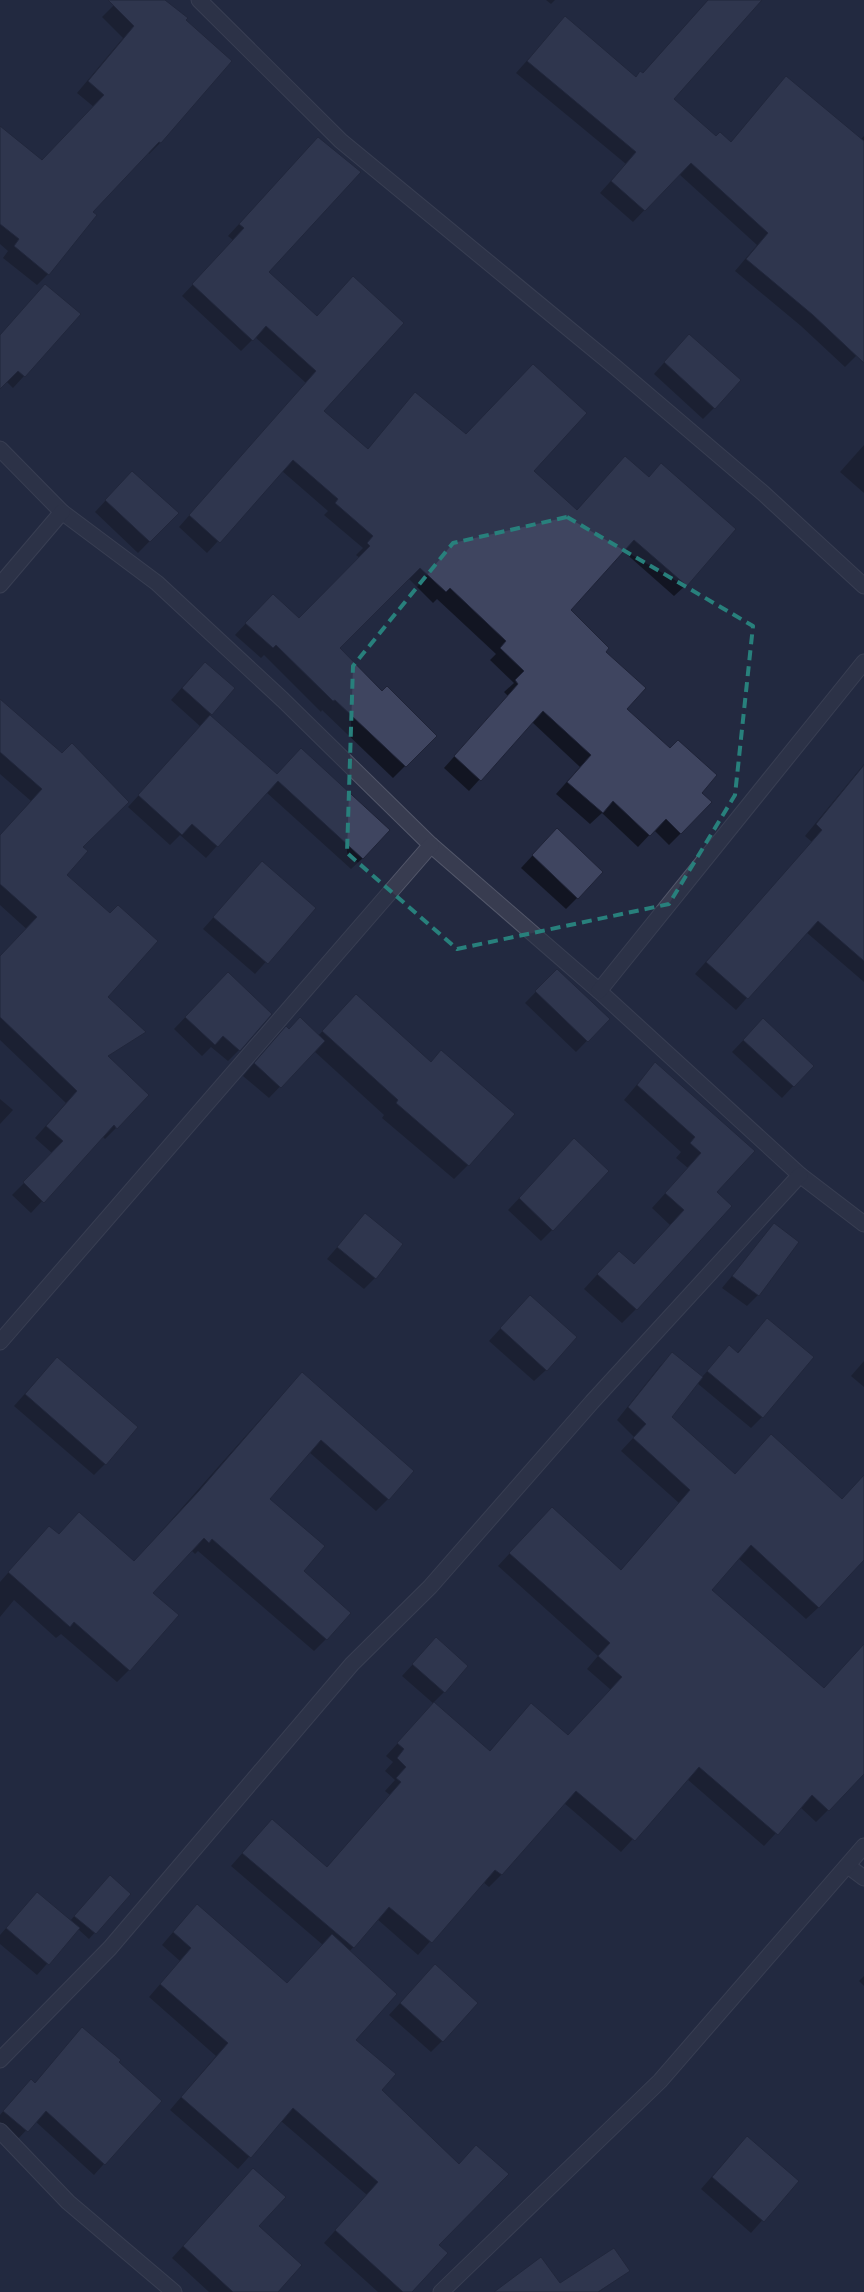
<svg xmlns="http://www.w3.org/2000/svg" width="864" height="2292" font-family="Signika,sans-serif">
	<rect width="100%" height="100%" fill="#232940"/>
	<g fill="#0007">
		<path d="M119 0H163L185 21 160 143 149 154 148 152 91 212 48 274 37 285 3 258 8 251 0 244V127L42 162 94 107 77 93 123 38 102 17Z"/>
		<path d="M546 0H555L551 4Z"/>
		<path d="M708 0H760L672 100 716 138 730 143 786 78 860 140 864 136V348L845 367 801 326 735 271 757 245 679 174 633 222 600 193 626 164 516 73 554 30 635 78 640 73 642 74Z"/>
		<path d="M307 150 268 272 316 317 322 411 367 450 415 394 466 436 532 471 576 511 614 470 686 585 674 596 623 551 569 611 604 652 625 709 701 793 681 833 669 845 654 830 638 847 602 813 590 824 556 794 580 767 532 722 469 791 444 768 508 696 504 692 514 683 490 660 496 654 437 599 433 603 408 578 338 648 382 692 435 736 393 778 322 710 321 712 264 655 261 658 235 635 261 607 299 619 360 558 356 555 363 548 324 515 328 511 282 471 207 553 179 527 306 383 255 337 241 351 182 296 234 241 228 236Z"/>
		<path d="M0 335 24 376 13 388 6 381 0 387Z"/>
		<path d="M678 347 714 408 703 419 654 374Z"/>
		<path d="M864 445V493L840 472Z"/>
		<path d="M121 484 177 513 138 553 95 512Z"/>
		<path d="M193 675 233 688 209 716 277 775 363 858 351 869 266 792 206 858 180 835 170 845 128 807 201 727 171 700Z"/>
		<path d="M0 701 81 847 65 875 103 998 0 905V836L31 801 0 774Z"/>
		<path d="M864 764V982L806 932 736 1010 695 974 812 842 805 836Z"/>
		<path d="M545 842 577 898 566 909 521 868Z"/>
		<path d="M262 863 314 908 255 974 203 929Z"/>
		<path d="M0 957 112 1052 107 1057 116 1128 105 1139 102 1136 31 1213 12 1195 53 1154 35 1138 66 1103 0 1040Z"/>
		<path d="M557 970 608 1019 576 1052 525 1003Z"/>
		<path d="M216 985 239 1050 228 1061 211 1047 202 1056 174 1029Z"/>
		<path d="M342 1010 468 1165 454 1179 382 1118 384 1115 314 1051 269 1098 243 1076 275 1039 288 1030 318 1036Z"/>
		<path d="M752 1031 812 1066 782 1098 732 1052Z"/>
		<path d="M655 1063 753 1151 716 1192 636 1309 622 1323 584 1289 605 1266 634 1265 670 1225 652 1208 688 1168 676 1158 681 1152 624 1100Z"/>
		<path d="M0 1099 13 1110 0 1124Z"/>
		<path d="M563 1152 552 1230 541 1241 508 1210Z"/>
		<path d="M365 1215 375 1278 364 1289 327 1259Z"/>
		<path d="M774 1225 758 1295 747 1306 722 1288Z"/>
		<path d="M519 1308 546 1370 534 1381 489 1341Z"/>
		<path d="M767 1320 762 1417 751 1428 697 1383 670 1417 734 1475 842 1500 864 1476V1545L819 1607 806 1619 738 1558 711 1590 828 1810 816 1822 800 1807 764 1846 687 1779 621 1852 564 1803 501 1875 489 1887 483 1882 418 1955 377 1919 349 1952 355 2040 380 2090 458 2165 438 2245 411 2292H378L324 2243 367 2195 281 2121 238 2169 170 2110 216 2056 149 1997 180 1961 162 1945 185 1918 287 1985 323 1945 231 1866 260 1833 326 1868 390 1795 385 1791 395 1780 385 1771 393 1762 386 1756 434 1704 402 1676 436 1639 444 1692 433 1703 489 1752 531 1704 568 1736 611 1690 587 1669 598 1656 498 1566 552 1508 620 1571 679 1503 621 1451 634 1437 617 1420 660 1366 672 1354 702 1377 729 1347 737 1353Z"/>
		<path d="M864 1361V1387L851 1376Z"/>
		<path d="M46 1370 105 1464 94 1475 14 1406Z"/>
		<path d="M290 1386 388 1499 376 1511 309 1452 268 1499 302 1571 326 1639 314 1651 198 1551 195 1554 191 1550 152 1593 129 1670 117 1682 61 1634 56 1638 14 1600 0 1617V1582L37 1540 58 1535 134 1562Z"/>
		<path d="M104 1882 129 1894 89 1939 78 1929 37 1975 0 1944V1935L37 1893 70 1921Z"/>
		<path d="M864 1976V1986L859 1981Z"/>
		<path d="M424 1977 442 2041 431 2052 389 2015Z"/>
		<path d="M82 2028 160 2101 94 2175 35 2121 16 2141 0 2127V2115L20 2091 34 2084Z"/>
		<path d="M736 2149 797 2181 751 2233 701 2189Z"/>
		<path d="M242 2181 258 2226 276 2292H209L172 2258Z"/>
		<path d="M585 2271H628L599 2292Z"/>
	</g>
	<g fill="#3f4560" stroke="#1f2337">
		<path d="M108 0H165L188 18 186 20 232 61 161 143 159 142 93 212 97 215 49 275 14 246 19 239 0 224V126L42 160 104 95 88 81 134 26Z"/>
		<path d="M708 0H762L674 99 716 136 720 132 731 142 786 76 864 141V363L813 315 746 259 768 233 691 163 645 211 611 181 636 152 527 61 565 16 636 77 640 71 643 73Z"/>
		<path d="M318 137 361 172 269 272 317 316 353 276 404 323 324 411 368 449 415 392 466 434 533 364 587 413 534 471 577 510 625 456 649 477 661 463 736 529 687 586 634 540 571 610 609 648 606 652 646 688 627 709 670 748 678 740 717 775 702 793 712 802 681 834 666 819 650 836 613 801 603 813 567 782 591 755 543 711 481 781 454 756 518 684 515 680 524 671 500 648 506 641 450 588 446 592 420 568 340 648 382 691 387 686 437 736 406 767 335 700 333 701 276 645 273 648 245 623 273 594 299 618 370 546 367 543 373 536 335 503 338 499 293 460 220 543 189 515 316 371 266 326 253 341 192 284 244 228 239 224Z"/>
		<path d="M45 284 81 314 25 377 18 371 0 389V335Z"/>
		<path d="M689 334 741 380 715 409 664 362Z"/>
		<path d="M132 471 179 513 150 542 105 500Z"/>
		<path d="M205 662 235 688 212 715 182 688Z"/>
		<path d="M0 699 62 753 72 743 129 802 83 847 88 851 67 875 110 913 118 905 158 941 108 997 146 1032 108 1056 149 1095 117 1129 114 1125 44 1203 23 1182 63 1141 46 1126 77 1091 0 1017V956L37 917 0 884V835L42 789 0 752Z"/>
		<path d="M210 715 277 774 301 748 390 830 363 859 278 781 218 847 192 824 182 835 138 795Z"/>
		<path d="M864 765V961L818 921 748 999 706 962 822 830 816 824Z"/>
		<path d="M557 828 603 872 578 899 532 855Z"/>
		<path d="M262 861 316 908 268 964 213 917Z"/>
		<path d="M557 969 610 1019 588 1042 535 991Z"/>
		<path d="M228 972 272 1014 240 1051 223 1036 215 1045 185 1017Z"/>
		<path d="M356 994 431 1062 441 1050 515 1114 469 1166 396 1103 398 1100 322 1031Z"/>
		<path d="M300 1017 325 1041 281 1088 254 1063 286 1026 289 1029Z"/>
		<path d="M763 1018 814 1066 794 1087 743 1040Z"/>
		<path d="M655 1062 755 1151 717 1192 732 1206 637 1310 597 1274 619 1251 634 1264 684 1210 665 1193 701 1153 690 1143 695 1137 637 1085Z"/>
		<path d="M574 1138 609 1171 553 1231 519 1198Z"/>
		<path d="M365 1213 403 1244 376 1279 337 1247Z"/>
		<path d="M774 1223 799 1242 759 1296 732 1276Z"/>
		<path d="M530 1295 577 1337 547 1371 500 1328Z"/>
		<path d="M767 1318 814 1357 763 1418 707 1371 729 1345 738 1353Z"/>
		<path d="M672 1352 703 1377 672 1417 735 1474 771 1434 842 1499 864 1475V1560L819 1608 751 1545 712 1590 824 1688 864 1644V1774L829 1811 812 1795 778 1835 699 1767 635 1841 576 1791 502 1875 495 1870 432 1943 389 1907 354 1948 242 1853 272 1819 327 1867 401 1782 396 1778 406 1767 397 1758 404 1749 397 1743 434 1702 490 1751 531 1703 568 1735 622 1677 598 1656 610 1643 509 1553 552 1507 621 1570 690 1490 633 1438 646 1424 628 1407Z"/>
		<path d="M57 1357 138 1427 106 1465 25 1394Z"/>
		<path d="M302 1372 414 1471 389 1500 321 1440 270 1499 325 1546 304 1571 351 1613 327 1640 212 1539 209 1543 204 1538 153 1593 179 1615 130 1671 74 1622 70 1627 8 1572 49 1526 59 1534 79 1512 134 1561 198 1492Z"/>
		<path d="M436 1637 468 1666 445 1693 412 1664Z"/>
		<path d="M110 1875 131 1894 96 1934 74 1916Z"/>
		<path d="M37 1892 80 1928 49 1965 6 1928Z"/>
		<path d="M197 1904 287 1983 332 1934 397 1994 356 2040 396 2074 382 2090 459 2164 476 2145 509 2174 439 2245 448 2253 412 2292H403L335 2230 378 2182 293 2108 251 2158 181 2097 228 2043 160 1984 191 1948 173 1932Z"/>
		<path d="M435 1964 478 2003 443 2042 400 2003Z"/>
		<path d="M82 2027 121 2060 119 2062 162 2101 105 2165 46 2111 28 2132 3 2111 31 2079 35 2083Z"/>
		<path d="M747 2136 799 2181 764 2222 712 2177Z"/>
		<path d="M253 2168 286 2197 259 2226 302 2265 278 2292H233L183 2246Z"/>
		<path d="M614 2248 630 2271 598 2292H494L541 2257 560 2283Z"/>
	</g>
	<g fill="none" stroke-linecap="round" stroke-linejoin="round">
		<g stroke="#53576a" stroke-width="17">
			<g id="street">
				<path d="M199 0 341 141 614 366 763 493 864 586"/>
				<path d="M0 449 62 512 157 583 283 700 431 845 599 991 800 1175 864 1224"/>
				<path d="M0 585 62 512"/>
				<path d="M599 991 864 662"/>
				<path d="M0 1342 431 845"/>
				<path d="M848 1866 864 1878"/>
				<path d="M0 2060 110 1948 352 1664 430 1587 592 1402 800 1175"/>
				<path d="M0 2131 68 2202 174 2292"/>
				<path d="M441 2292 660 2081 864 1846"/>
			</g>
		</g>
		<use href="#street" stroke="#383c50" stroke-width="15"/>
	</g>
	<path d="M0 0H864V2292H0ZM567 517 753 626 735 795 669 904 457 949 347 853 353 666 453 543Z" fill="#232940" fill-opacity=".55" fill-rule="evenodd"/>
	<path fill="none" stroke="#28807c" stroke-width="4" stroke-dasharray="10 6" stroke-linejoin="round" d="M567 517 753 626 735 795 669 904 457 949 347 853 353 666 453 543Z"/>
</svg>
